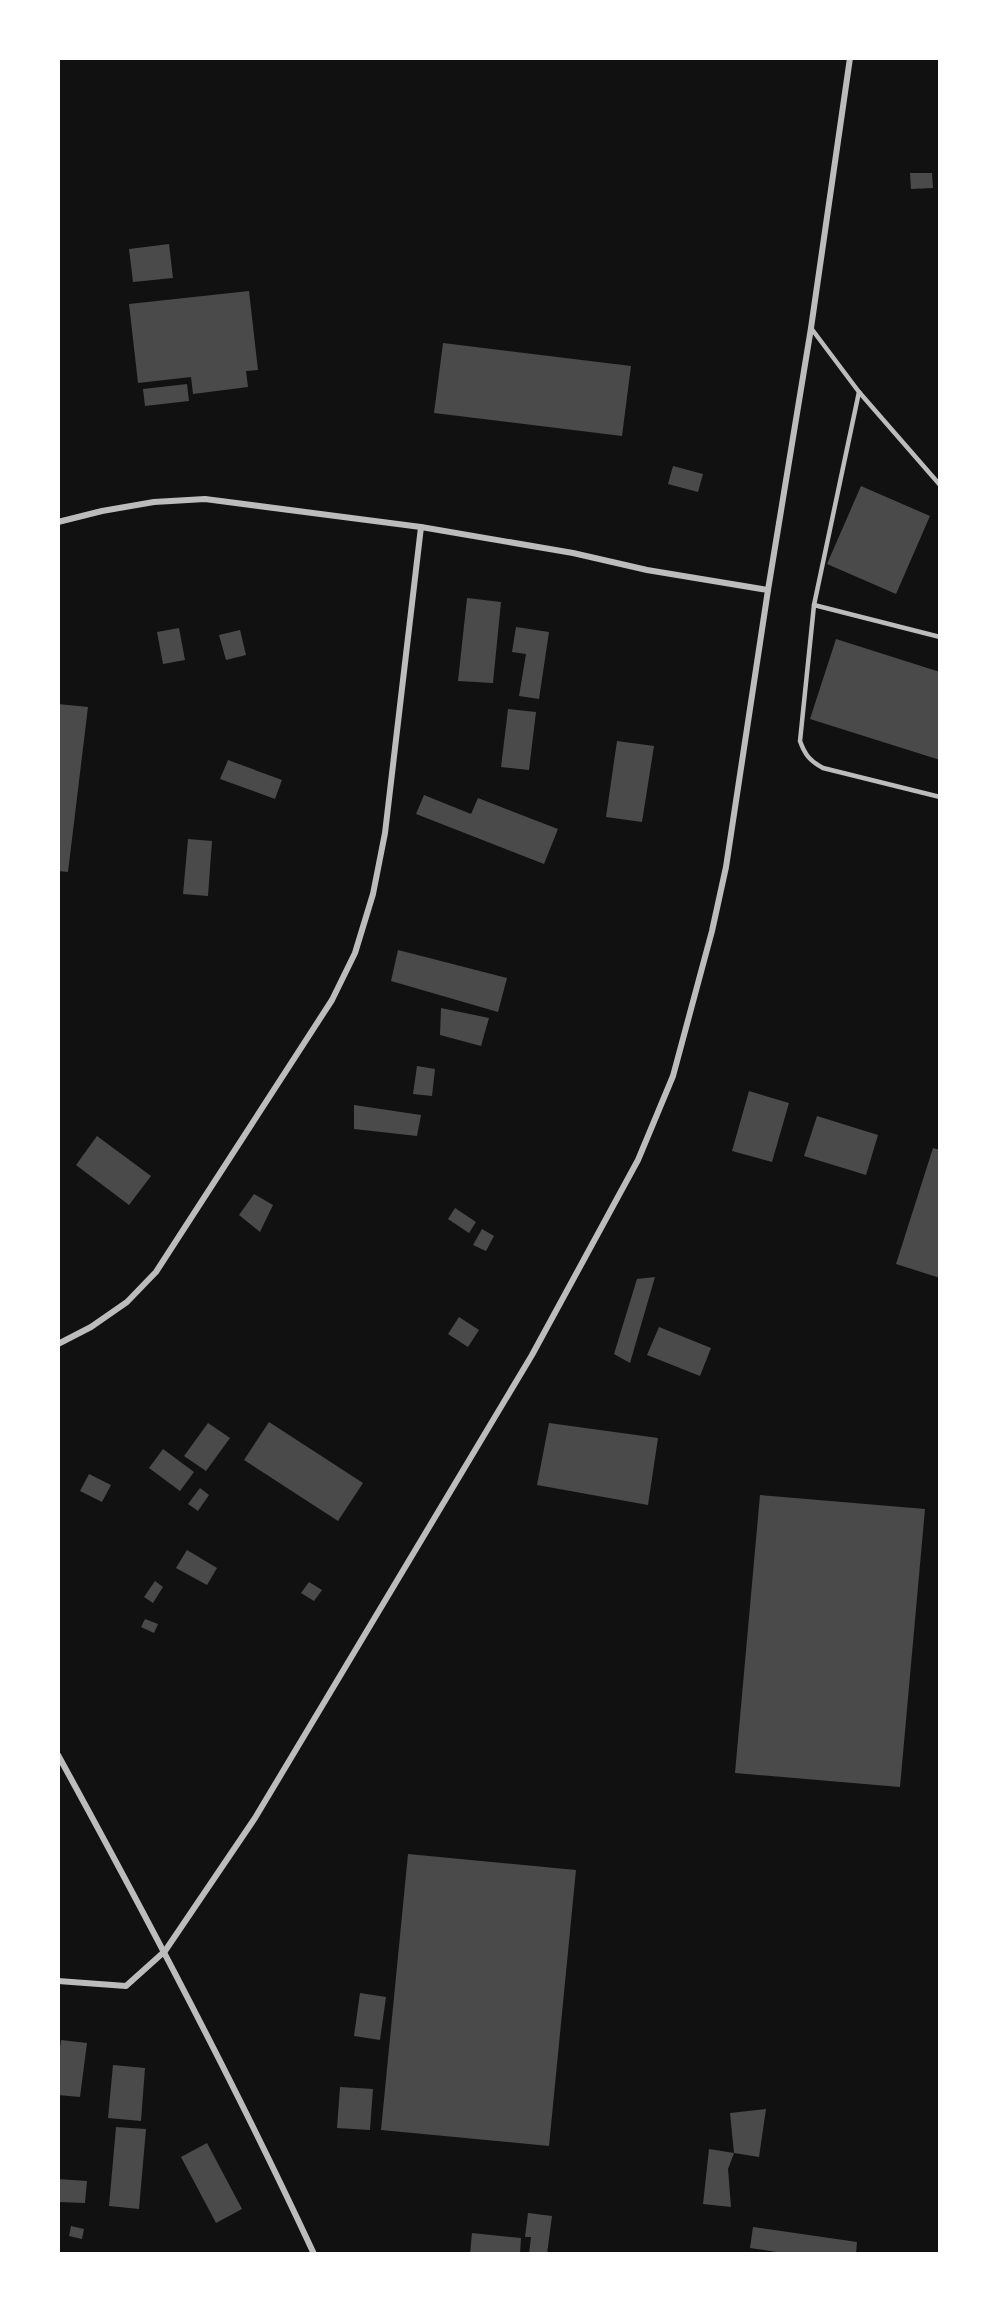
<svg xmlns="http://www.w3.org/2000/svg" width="998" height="2312" font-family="Overpass,sans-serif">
	<rect width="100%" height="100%" fill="#111"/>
	<g fill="#4a4a4a">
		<path d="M910 173H932L933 188 911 189Z"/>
		<path d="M169 244 173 278 133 282 129 249Z"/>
		<path d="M249 291 258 370 246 371 248 387 193 394 191 377 138 383 129 304Z"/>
		<path d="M443 343 631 366 622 436 434 413Z"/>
		<path d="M187 384 189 401 145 406 143 389Z"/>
		<path d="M673 466 703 474 698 492 668 484Z"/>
		<path d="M861 486 930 516 896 594 827 564Z"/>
		<path d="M467 598 501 602 493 683 458 681Z"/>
		<path d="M516 627 549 632 539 699 519 696 526 654 512 652Z"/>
		<path d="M179 628 185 660 163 664 157 632Z"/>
		<path d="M240 630 246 655 226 660 219 635Z"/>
		<path d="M836 639 940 672V760L810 719Z"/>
		<path d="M58 704 88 707 68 872 58 871Z"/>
		<path d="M508 709 536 712 529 770 501 767Z"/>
		<path d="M617 741 654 746 642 822 606 817Z"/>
		<path d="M228 760 282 780 275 799 220 779Z"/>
		<path d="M424 795 471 814 478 798 558 829 544 864 416 814Z"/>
		<path d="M188 839 212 841 208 896 183 894Z"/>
		<path d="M398 950 507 978 498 1012 391 981Z"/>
		<path d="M441 1008 489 1018 481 1046 440 1035Z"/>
		<path d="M417 1066 435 1069 432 1096 413 1094Z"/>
		<path d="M749 1091 789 1103 772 1162 732 1151Z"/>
		<path d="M354 1105 421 1115 417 1136 354 1129Z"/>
		<path d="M817 1116 878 1135 866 1175 804 1156Z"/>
		<path d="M97 1136 151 1176 129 1205 76 1165Z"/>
		<path d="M933 1148 940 1150V1278L896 1264Z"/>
		<path d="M254 1194 273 1205 260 1232 239 1215Z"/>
		<path d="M455 1208 476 1222 469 1233 448 1219Z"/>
		<path d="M482 1229 494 1236 486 1251 473 1245Z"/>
		<path d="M655 1277 630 1363 614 1354 637 1279Z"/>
		<path d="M459 1317 479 1330 468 1347 448 1334Z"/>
		<path d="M659 1327 711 1348 700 1376 647 1355Z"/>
		<path d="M269 1422 363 1483 338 1521 244 1460Z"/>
		<path d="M208 1423 230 1438 206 1471 184 1456Z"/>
		<path d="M549 1423 658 1438 648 1505 537 1485Z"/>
		<path d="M163 1449 194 1472 180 1491 149 1468Z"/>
		<path d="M89 1474 111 1485 102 1502 80 1491Z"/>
		<path d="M200 1488 209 1495 198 1511 188 1504Z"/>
		<path d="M760 1495 925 1509 900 1787 735 1773Z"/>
		<path d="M187 1550 217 1568 207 1585 176 1568Z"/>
		<path d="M155 1581 163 1587 153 1603 144 1597Z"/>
		<path d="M309 1582 322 1590 314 1601 301 1593Z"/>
		<path d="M145 1619 158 1624 154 1633 141 1627Z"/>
		<path d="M408 1854 576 1870 549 2146 381 2130Z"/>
		<path d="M360 1993 386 1997 380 2040 354 2036Z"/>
		<path d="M61 2040 87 2043 80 2097 58 2095V2048H60Z"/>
		<path d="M113 2065 145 2068 141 2121 108 2118Z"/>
		<path d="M340 2087 373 2089 370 2130 337 2128Z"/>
		<path d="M766 2109 759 2157 734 2153 730 2113Z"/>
		<path d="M116 2127 146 2129 139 2209 109 2206Z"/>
		<path d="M207 2143 242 2209 216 2223 181 2157Z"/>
		<path d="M709 2149 734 2153 728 2169 731 2207 703 2204Z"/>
		<path d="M58 2179 87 2181 85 2203 58 2202Z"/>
		<path d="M528 2213 552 2216 547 2254H529L531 2237H525Z"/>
		<path d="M71 2226 84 2229 82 2239 69 2236Z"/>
		<path d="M753 2227 857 2242 856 2254H790L750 2248Z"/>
		<path d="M472 2233 521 2238 520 2254H470Z"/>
	</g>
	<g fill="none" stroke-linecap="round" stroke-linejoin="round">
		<g stroke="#bcbcbc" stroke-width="4.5">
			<path d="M811 328 859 392 940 485"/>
			<path d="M859 392 814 605 800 741C805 755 810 761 823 768L940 797"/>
			<path d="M814 605 940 637"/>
		</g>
		<g stroke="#bcbcbc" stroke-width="6">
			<path d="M58 522 102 511 154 502 205 499 421 527 573 553 647 570 768 590"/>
			<path d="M58 1344 91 1327 127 1302 156 1272 332 1000 355 953 373 894 385 833 421 527"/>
			<path d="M58 1755C148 1919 235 2084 314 2254"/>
			<path d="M58 1981 126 1986 165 1951 255 1818 532 1355 638 1160 673 1076 712 931 726 867 768 590 811 328 850 58"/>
		</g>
	</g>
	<rect width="998" height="2312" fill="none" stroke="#ffffff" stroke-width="120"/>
</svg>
